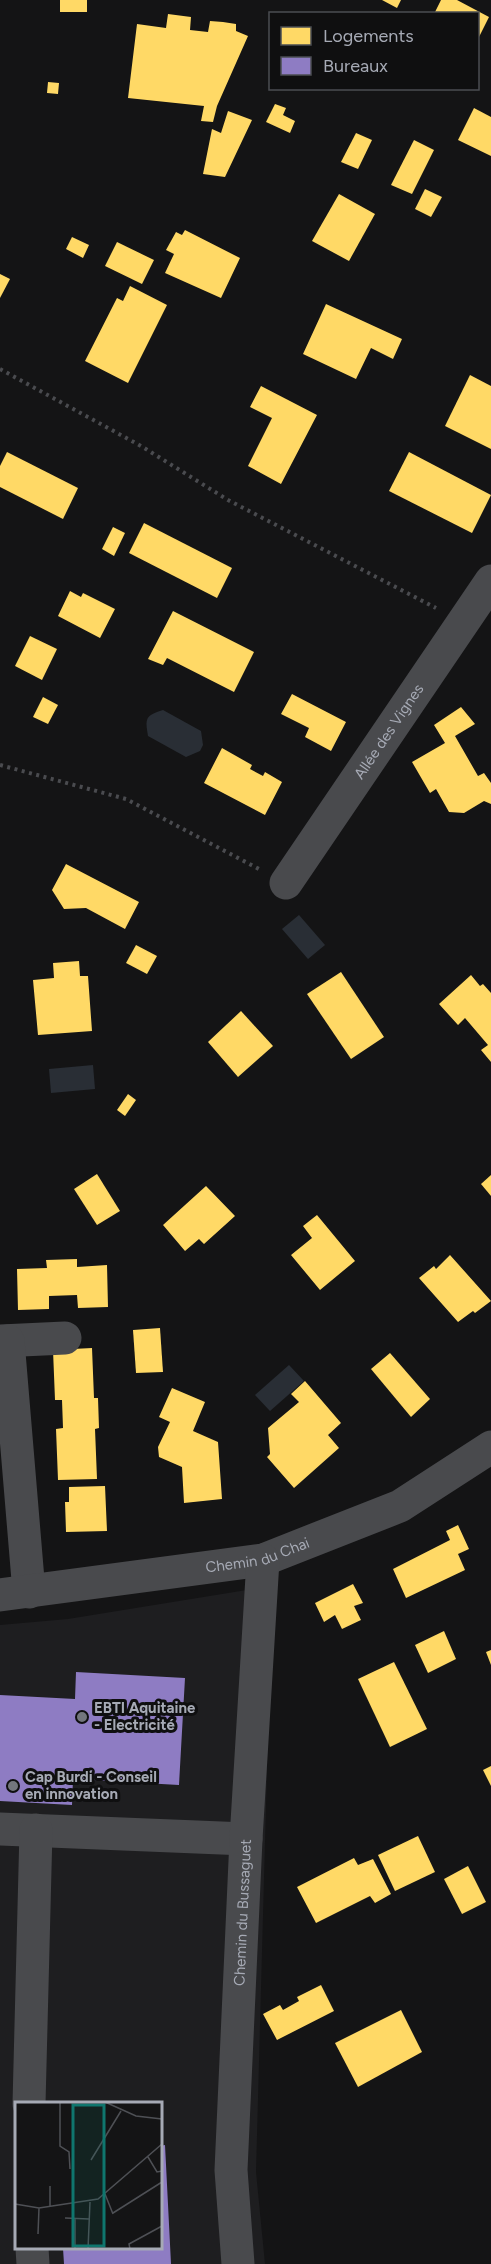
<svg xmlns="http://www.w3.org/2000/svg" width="491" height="2264" font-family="Figtree,sans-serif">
	<rect width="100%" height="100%" fill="#141415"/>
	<path fill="#1e1e20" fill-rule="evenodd" d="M272 1586 256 2172 265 2264H0V1625L68 1619ZM16 2104H160V2248H16Z"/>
	<g fill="#292e35">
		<path d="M163 710 201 731 203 745 200 751 186 757 148 736C145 718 145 716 163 710Z"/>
		<path d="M299 915 325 945 308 959 282 929Z"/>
		<path d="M93 1065 95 1089 51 1093 49 1069Z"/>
		<path d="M289 1365 304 1381 270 1411 255 1395Z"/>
	</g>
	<g fill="#ffd966">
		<rect x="60" y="0" width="27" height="12"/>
		<path d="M382 0H401L397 8Z"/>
		<path d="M441 0H457L489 17 478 39V14H434Z"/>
		<path d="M168 14 191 17 190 30 208 32 210 21 223 22 236 24V31L248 36 217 106 213 122 201 121 204 106 128 98 137 24 166 28Z"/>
		<path d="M48 82 59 83 58 94 47 93Z"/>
		<path d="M275 104 286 108 283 115 295 121 290 133 266 122Z"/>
		<path d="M474 108 491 117V156L458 140Z"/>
		<path d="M228 111 252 120 225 177 203 174 212 129 221 133Z"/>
		<path d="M356 133 372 140 358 169 341 162Z"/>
		<path d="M414 140 434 150 412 194 391 185Z"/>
		<path d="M425 189 442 197 431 217 415 209Z"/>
		<path d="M339 194 375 214 349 261 312 241Z"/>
		<path d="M185 230 240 258 221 298 165 273 174 254 166 250 176 232 182 235Z"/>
		<path d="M72 237 89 245 83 258 66 249Z"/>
		<path d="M117 242 154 260 142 284 105 266Z"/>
		<path d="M0 274 10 279 0 298Z"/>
		<path d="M130 286 167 305 128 383 85 361 117 298 123 301Z"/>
		<path d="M326 304 402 339 393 359 371 348 356 379 303 354Z"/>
		<path d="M470 375 491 386V449L445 426Z"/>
		<path d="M261 386 317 415 281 484 248 466 272 418 250 407Z"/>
		<path d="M7 452 78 488 63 519 0 487V466Z"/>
		<path d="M409 452 491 495 472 533 389 491Z"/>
		<path d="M144 523 232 568 217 598 129 553Z"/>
		<path d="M113 527 125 533 114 556 102 549Z"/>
		<path d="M70 591 81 597 83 593 115 609 100 638 58 616Z"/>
		<path d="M173 611 254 652 234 692 167 658 163 665 148 659Z"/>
		<path d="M30 636 57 649 42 680 15 666Z"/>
		<path d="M292 694 346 722 331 751 305 737 309 728 281 714Z"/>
		<path d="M43 697 58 705 48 724 33 717Z"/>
		<path d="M461 707 475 724 455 736 478 776 484 773 491 783V804L484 801 464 813 449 812 436 789 430 793 412 762 445 743 434 725Z"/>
		<path d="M222 748 252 765 250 769 263 776 265 772 282 782 265 815 204 783Z"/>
		<path d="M66 864 139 902 125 929 86 908 64 909 52 890Z"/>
		<path d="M136 945 157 956 147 974 126 963Z"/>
		<path d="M79 961 80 976H88L92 1031 38 1035 33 980 54 978 53 963Z"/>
		<path d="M341 972 384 1037 351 1059 307 994Z"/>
		<path d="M471 975 480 986 483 984 491 993V1062L481 1050 488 1045 465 1018 458 1025 439 1004Z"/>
		<path d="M241 1011 273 1046 238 1077 208 1042Z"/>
		<path d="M128 1094 136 1100 125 1116 117 1110Z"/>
		<path d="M97 1174 120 1211 97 1225 74 1189Z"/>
		<path d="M491 1175V1196L481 1184Z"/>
		<path d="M206 1186 235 1216 204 1244 199 1239 185 1251 163 1225Z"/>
		<path d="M317 1215 355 1261 320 1290 291 1255 312 1238 303 1226Z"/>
		<path d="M450 1255 491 1301 475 1313 473 1311 458 1322 419 1278 434 1266 436 1269Z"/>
		<path d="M77 1259V1267L107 1265 108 1307 78 1308 77 1295 49 1296V1309L18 1310 17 1269 47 1268 46 1260Z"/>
		<path d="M160 1328 163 1372 136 1373 133 1330Z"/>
		<path d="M92 1348 94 1398H98L99 1428 95 1429 97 1479 58 1480 56 1429 63 1428 62 1400H55L53 1350Z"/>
		<path d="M390 1353 430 1399 411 1417 371 1369Z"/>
		<path d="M305 1381 341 1423 328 1435 339 1448 294 1488 267 1457 270 1454 268 1428 299 1402 291 1394Z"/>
		<path d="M172 1388 205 1402 193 1431 218 1442 222 1499 184 1503 182 1467 159 1457 158 1447 170 1422 159 1417Z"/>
		<path d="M105 1486 107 1531 66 1532 65 1502H69V1487Z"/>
		<path d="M458 1525 469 1549 458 1554 465 1570 406 1598 393 1569 450 1540 446 1531Z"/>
		<path d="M353 1584 363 1603 354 1606 361 1620 342 1629 335 1615 324 1622 315 1603Z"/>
		<path d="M444 1631 456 1659 428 1673 415 1645Z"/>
		<path d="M491 1650V1665L486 1652Z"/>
		<path d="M394 1662 427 1729 390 1747 358 1679Z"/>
		<path d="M491 1766V1786L483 1770Z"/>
		<path d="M418 1836 435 1872 395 1891 378 1855Z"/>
		<path d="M354 1858 358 1865 373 1859 391 1894 375 1903 370 1896 316 1923 297 1887Z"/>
		<path d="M468 1866 486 1902 462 1914 444 1879Z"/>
		<path d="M321 1985 334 2011 277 2040 263 2014 280 2005 283 2010 299 2001 297 1997Z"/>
		<path d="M401 2010 422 2052 358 2087 335 2043Z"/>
	</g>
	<g fill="#8e7cc3">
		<path d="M76 1672 185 1678 179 1785 73 1779 72 1805 0 1801V1695L75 1699Z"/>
		<path d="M165 2145 171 2264H64L63 2248H160V2146Z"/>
	</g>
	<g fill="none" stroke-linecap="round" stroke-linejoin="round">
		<g stroke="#4a4b4f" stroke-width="4" stroke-dasharray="3 4.5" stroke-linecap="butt">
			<path d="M0 369 141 446 228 500 436 608"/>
			<path d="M0 765 126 799 259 869"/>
		</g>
		<g stroke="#494a4d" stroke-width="33">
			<path id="s1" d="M286 883 491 581"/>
			<path d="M0 1341 65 1338"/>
			<path d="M8 1341 29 1592"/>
			<path id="s2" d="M0 1595 263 1560 400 1506 491 1447"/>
			<path d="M0 1829 246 1839"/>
			<path d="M29 2104 36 1830"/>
			<path d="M32 2248 33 2264"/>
			<path id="s3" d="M238 2264 231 2170 246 1839 263 1560"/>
		</g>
	</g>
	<g fill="#73767d" stroke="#0f0f10" stroke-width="2">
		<circle cx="82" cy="1717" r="6"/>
		<circle cx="13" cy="1786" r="6"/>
	</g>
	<g text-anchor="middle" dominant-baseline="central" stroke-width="6" stroke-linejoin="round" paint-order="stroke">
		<g font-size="15" fill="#a6aab5" stroke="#0f0f10">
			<text stroke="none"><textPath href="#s1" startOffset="183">Allée des Vignes</textPath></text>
			<text stroke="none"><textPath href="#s2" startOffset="261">Chemin du Chai</textPath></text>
			<text stroke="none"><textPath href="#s3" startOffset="352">Chemin du Bussaguet</textPath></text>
		</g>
		<g font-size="15" font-weight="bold" fill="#a6aab5" stroke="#0f0f10" text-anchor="start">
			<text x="94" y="1708">EBTI Aquitaine<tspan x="94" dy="17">- Electricité</tspan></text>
			<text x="25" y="1777">Cap Burdi - Conseil<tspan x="25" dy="17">en innovation</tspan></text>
		</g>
	</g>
	<g transform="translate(15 2102)">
		<rect width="147" height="147" fill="#141415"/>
		<path fill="none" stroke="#4e5055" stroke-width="1.5" d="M45 0V44L54 50 55 67M90 0 121 14 147 17M133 55 142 70 147 69M76 58 106 9M35 84V104M90 92 98 112M0 102 24 106 83 97 147 42M98 111 147 80M50 116 74 117M23 132 24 106M60 147V117M73 147 75 100M115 147 114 142 147 124"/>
		<path fill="#0f766e" fill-opacity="0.15" stroke="#0f766e" stroke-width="3" d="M58 3H89V144H58Z"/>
		<rect width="147" height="147" fill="none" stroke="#a6aab5" stroke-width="3"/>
	</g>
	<rect x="269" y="12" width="210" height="78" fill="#0f0f10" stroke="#4b4d52" stroke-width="1.5"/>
	<rect x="281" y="27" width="30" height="18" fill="#ffd966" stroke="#4b4d52" stroke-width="1.5"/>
	<text x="323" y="42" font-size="18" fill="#a6aab5">Logements</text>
	<rect x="281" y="57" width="30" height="18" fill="#8e7cc3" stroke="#4b4d52" stroke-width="1.5"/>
	<text x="323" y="72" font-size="18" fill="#a6aab5">Bureaux</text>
</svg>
